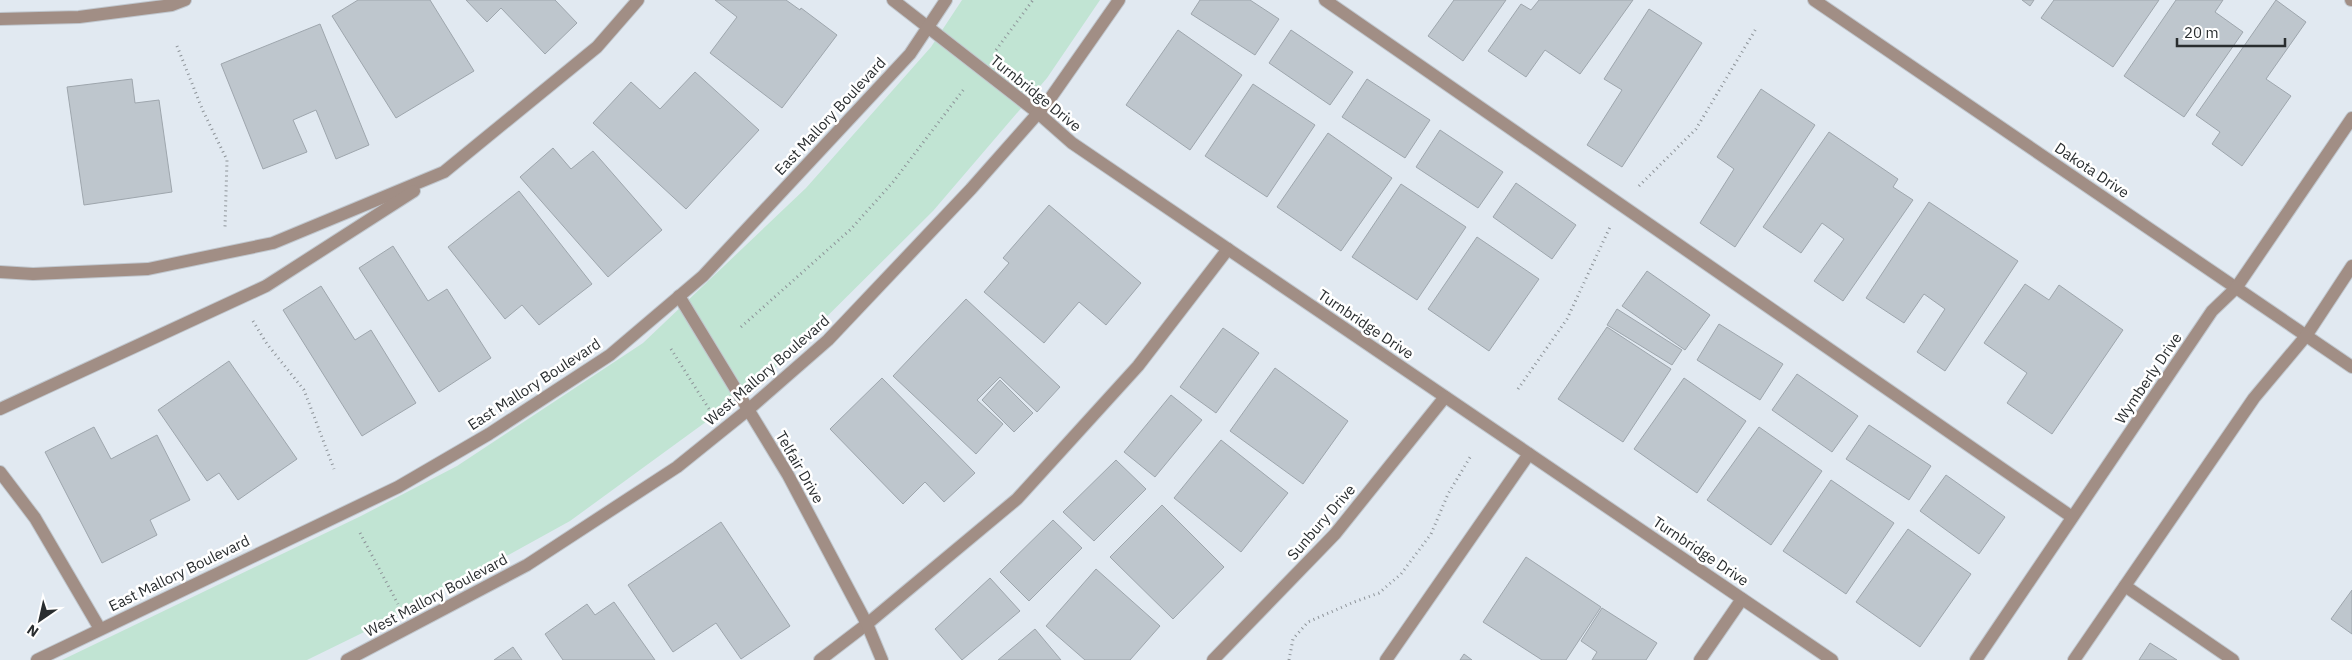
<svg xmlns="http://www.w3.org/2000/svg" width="2352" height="660" font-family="'IBM Plex Sans',sans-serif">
	<rect width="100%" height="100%" fill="#e1e9f1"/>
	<path fill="#c1e4d3" d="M962 0H1100L1047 78 933 211 762 381 570 521 403 613 307 660H62L361 516 457 466 643 343 806 188 931 47Z"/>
	<g fill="#bec6cd" stroke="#9ea6ad">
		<path d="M358 0H430L474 71 396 118 332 16Z"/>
		<path d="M466 0H555L577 23 545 54 501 8 487 22Z"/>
		<path d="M715 0H786L800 10 801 8 837 35 782 108 710 53 737 17Z"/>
		<path d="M1200 0H1250L1279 19 1255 55 1191 14Z"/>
		<path d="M1454 0H1506L1463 61 1428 36Z"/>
		<path d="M1539 0H1633L1580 74 1545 50 1526 77 1488 51 1521 4 1531 10Z"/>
		<path d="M2022 0H2034L2030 6Z"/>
		<path d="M2054 0H2159L2113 67 2041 18Z"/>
		<path d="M2176 0H2223L2215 12 2243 32 2184 117 2124 76Z"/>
		<path d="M2276 0 2306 22 2266 79 2291 96 2242 166 2212 144 2220 132 2196 115Z"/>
		<path d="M1649 9 1702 43 1622 167 1587 145 1622 90 1604 79Z"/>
		<path d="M320 24 369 145 336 159 316 110 293 120 307 152 263 169 221 64Z"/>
		<path d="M1178 30 1242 75 1190 150 1126 105Z"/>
		<path d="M1291 30 1353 72 1330 105 1269 63Z"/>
		<path d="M695 72 759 130 686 209 593 123 631 82 660 109Z"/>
		<path d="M132 79 135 103 159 100 172 192 84 205 67 87Z"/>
		<path d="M1367 79 1430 120 1405 158 1342 117Z"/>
		<path d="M1253 84 1315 125 1267 197 1205 156Z"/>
		<path d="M1761 89 1815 125 1735 247 1700 223 1734 169 1717 157Z"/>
		<path d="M1440 130 1503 172 1478 208 1416 167Z"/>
		<path d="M1829 132 1898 179 1893 187 1913 200 1843 301 1814 281 1844 239 1822 223 1801 253 1763 227Z"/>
		<path d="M1328 133 1392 178 1341 251 1277 207Z"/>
		<path d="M553 148 571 169 593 151 662 230 608 277 520 177Z"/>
		<path d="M1516 183 1576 225 1552 259 1493 217Z"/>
		<path d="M1401 184 1466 227 1417 300 1352 257Z"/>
		<path d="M519 191 592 284 539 325 522 305 505 319 448 247Z"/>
		<path d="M1929 202 2018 261 1945 371 1917 352 1945 309 1924 294 1904 323 1866 298Z"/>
		<path d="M1049 205 1141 283 1106 325 1079 302 1044 343 984 292 1009 263 1003 258Z"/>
		<path d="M1477 237 1539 279 1489 351 1428 309Z"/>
		<path d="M393 246 428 301 447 289 491 358 439 392 359 268Z"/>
		<path d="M1647 271 1710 315 1685 350 1622 306Z"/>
		<path d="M2025 284 2049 300 2059 285 2123 330 2052 434 2007 403 2027 373 1984 343Z"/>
		<path d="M321 286 355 340 371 330 416 403 362 436 283 310Z"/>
		<path d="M966 299 1060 387 1037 412 1000 377 977 400 1003 424 976 454 893 376Z"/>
		<path d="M1617 309 1682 350 1672 365 1607 325Z"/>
		<path d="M1719 324 1783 364 1760 400 1697 360Z"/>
		<path d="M1607 327 1671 369 1623 442 1558 399Z"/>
		<path d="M1223 328 1259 353 1216 413 1180 387Z"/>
		<path d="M229 361 297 459 238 500 219 473 207 481 158 410Z"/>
		<path d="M1275 368 1348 421 1303 484 1230 431Z"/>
		<path d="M1797 374 1858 416 1832 452 1772 410Z"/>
		<path d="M882 378 975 473 944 502 925 482 903 504 830 429Z"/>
		<path d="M1684 378 1746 421 1697 493 1634 449Z"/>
		<path d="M1000 380 1033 413 1014 432 982 400Z"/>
		<path d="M1171 395 1202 420 1155 477 1124 452Z"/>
		<path d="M1869 425 1931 466 1909 500 1846 459Z"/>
		<path d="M94 427 111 459 157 435 190 500 150 520 157 535 102 563 45 452Z"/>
		<path d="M1759 427 1822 471 1771 545 1707 500Z"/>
		<path d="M1221 440 1288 493 1241 552 1174 498Z"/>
		<path d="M1116 460 1146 489 1094 541 1063 512Z"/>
		<path d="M1946 475 2005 517 1979 554 1920 511Z"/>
		<path d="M1831 480 1894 523 1846 594 1783 551Z"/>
		<path d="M1162 505 1224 567 1173 619 1110 557Z"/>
		<path d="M1053 520 1082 548 1029 601 1000 572Z"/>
		<path d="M721 522 790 626 741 659 716 623 673 652 628 585Z"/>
		<path d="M1908 529 1971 574 1920 647 1856 602Z"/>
		<path d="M1526 557 1601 607 1566 660H1542L1483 622Z"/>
		<path d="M1096 569 1160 626 1130 660H1085L1046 626Z"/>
		<path d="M990 578 1020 611 962 660 935 629Z"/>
		<path d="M2352 590V634L2331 619Z"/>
		<path d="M614 602 655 660H563L545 634 587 604 595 615Z"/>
		<path d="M1602 608 1657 643 1646 660H1592L1597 652 1581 641Z"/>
		<path d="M1035 629 1061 660H998Z"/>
		<path d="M2150 643 2177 660H2139Z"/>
		<path d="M513 647 522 660H494Z"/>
		<path d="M1464 654 1472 660H1460Z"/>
	</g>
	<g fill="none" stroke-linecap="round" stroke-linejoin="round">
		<g stroke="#c0c7ce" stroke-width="14">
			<g id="lane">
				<path d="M1325 0 2072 517"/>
				<path d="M2351 0H2352"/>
				<path d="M0 272 33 274 148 269 273 243 444 172 597 47 638 0"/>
				<path d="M0 409 266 286 414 191"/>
				<path d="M0 472 35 518 100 629"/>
				<path d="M2125 586 2233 660"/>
				<path d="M820 660 867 624 1017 499 1138 366 1228 249"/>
				<path d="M1700 660 1742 599"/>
			</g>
		</g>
		<g stroke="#c0c7ce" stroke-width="14">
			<g id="street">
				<path d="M893 0 1038 113 1072 143 1832 660"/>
				<path d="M1814 0 2352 367"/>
				<path d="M0 19 79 17 172 5 185 0"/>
				<path d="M679 296 788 475 867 624 882 660"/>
				<path d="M37 660 398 487 489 434 610 355 703 276 910 54 946 0"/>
				<path d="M347 660 527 565 677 467 749 409 828 340 971 189 1047 103 1119 0"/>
				<path d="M1213 660 1335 534 1445 397"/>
				<path d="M1386 660 1529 454"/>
				<path d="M1976 660 2212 311 2236 288 2352 118"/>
				<path d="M2074 660 2254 398 2306 336 2352 266"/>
			</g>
		</g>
		<g stroke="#8d9398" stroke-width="3" stroke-dasharray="1 4" stroke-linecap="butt">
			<path d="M177 46 203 111 227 160 225 227"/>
			<path d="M996 50 1033 0"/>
			<path d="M1639 186 1696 129 1757 27"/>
			<path d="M253 321 267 344 304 390 334 469"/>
			<path d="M741 327 851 229 893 182 964 89"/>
			<path d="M671 349 709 409"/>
			<path d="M1518 389 1567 319 1610 227"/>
			<path d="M360 533 398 604"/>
			<path d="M1289 660 1293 639 1308 622 1354 602 1379 593 1401 574 1431 534 1448 494 1472 454"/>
		</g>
		<use href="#lane" stroke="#a18e85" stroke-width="12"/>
		<use href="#street" stroke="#a18e85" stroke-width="12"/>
	</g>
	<g text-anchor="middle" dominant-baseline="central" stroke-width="5" stroke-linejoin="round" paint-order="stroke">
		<g font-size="15" fill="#292d2f" stroke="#fff">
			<text transform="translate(1036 93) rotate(39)">Turnbridge Drive</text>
			<text transform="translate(830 116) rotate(-47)">East Mallory Boulevard</text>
			<text transform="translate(2092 170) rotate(34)">Dakota Drive</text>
			<text transform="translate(1366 324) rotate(34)">Turnbridge Drive</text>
			<text transform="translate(767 370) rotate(-41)">West Mallory Boulevard</text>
			<text transform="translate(2148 378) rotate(-56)">Wymberly Drive</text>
			<text transform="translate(534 384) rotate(-33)">East Mallory Boulevard</text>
			<text transform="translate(800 467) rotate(60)">Telfair Drive</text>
			<text transform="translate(1321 522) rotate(-49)">Sunbury Drive</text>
			<text transform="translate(1701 551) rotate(34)">Turnbridge Drive</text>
			<text transform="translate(179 573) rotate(-26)">East Mallory Boulevard</text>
			<text transform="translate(436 595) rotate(-28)">West Mallory Boulevard</text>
		</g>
	</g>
	<g transform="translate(40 620) rotate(214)" stroke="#ffffff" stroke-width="4" paint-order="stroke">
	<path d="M0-4L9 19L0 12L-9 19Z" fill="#292d2f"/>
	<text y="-8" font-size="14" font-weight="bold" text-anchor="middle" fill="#292d2f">N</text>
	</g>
	<path d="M2177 38v8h108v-8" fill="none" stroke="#292d2f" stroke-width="2.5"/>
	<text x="2184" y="38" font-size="15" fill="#292d2f" stroke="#ffffff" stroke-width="4" paint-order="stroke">20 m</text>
</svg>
